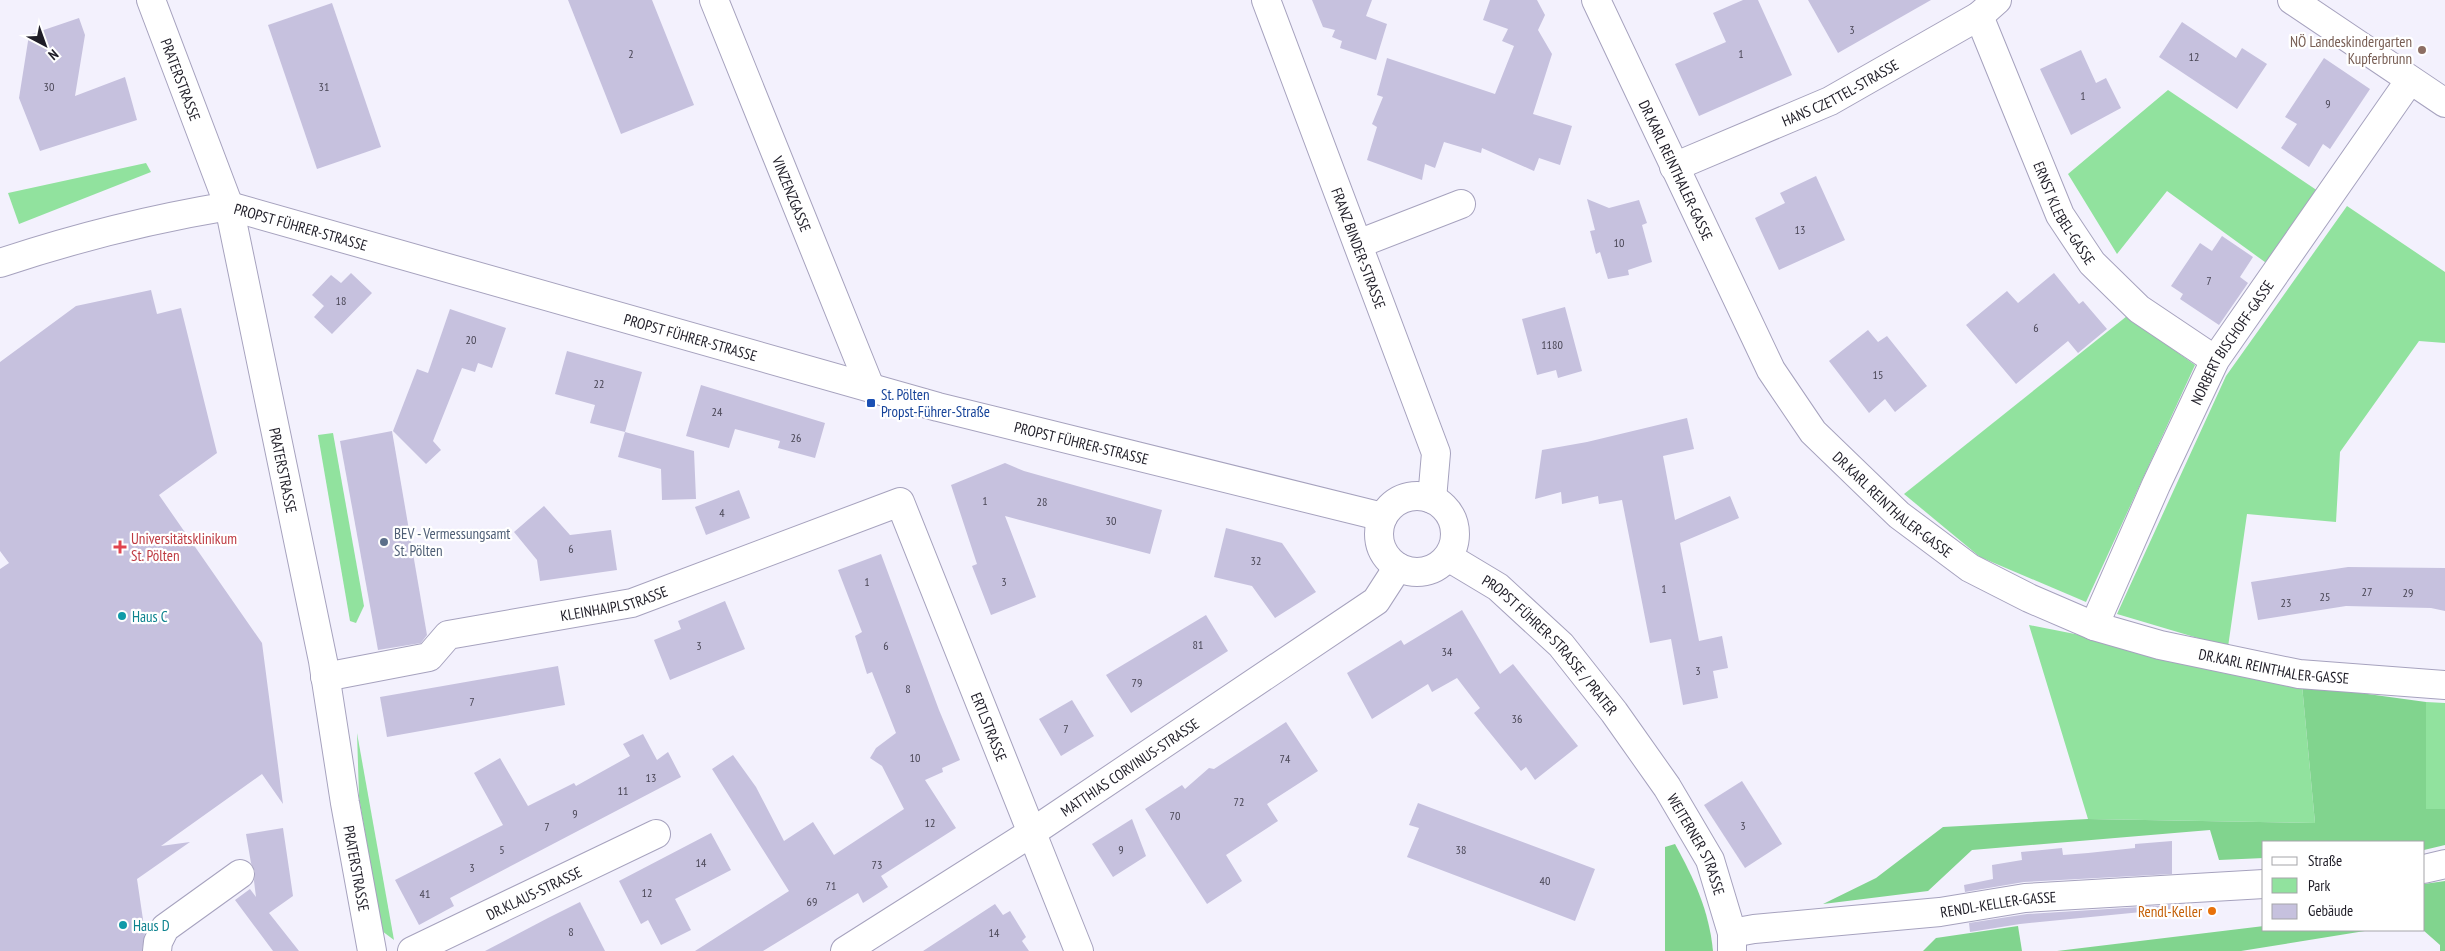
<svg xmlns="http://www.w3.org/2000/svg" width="2445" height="951" font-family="'PT Sans Narrow',sans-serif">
	<rect width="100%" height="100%" fill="#f3f1fd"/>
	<g fill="#91e29e">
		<path d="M2168 90 2318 191 2269 265 2167 191 2117 254 2068 174Z"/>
		<path d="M146 163 151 172 19 224 8 193Z"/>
		<path d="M2347 206 2445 272V343L2419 341 2340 452 2336 522 2247 514 2228 647 2117 614 2226 376Z"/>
		<path d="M2127 316 2195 365 2086 602 1980 557 1904 494Z"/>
		<path d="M333 433 364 606 356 623 350 621 318 435Z"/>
		<path d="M2029 625 2090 637 2223 673 2302 685 2315 823 2088 819Z"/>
		<path d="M2426 702 2445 703V809L2426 810Z"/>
		<path d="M357 733 394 940 382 931 359 797Z"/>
	</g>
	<g fill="#81d48e">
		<path d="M2302 685 2426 702V809H2445V845L2424 850V842H2264V858L2219 860 2210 830 1972 850 1928 891 1823 904 1876 878 1943 827 2088 819 2315 823Z"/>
		<path d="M1675 844C1694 879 1709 910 1713 951H1665V847Z"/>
		<path d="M2445 881V951H2440V945L2423 930 2424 884Z"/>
		<path d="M2018 926 2022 951H1923L1936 938Z"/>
		<path d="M2264 926V930H2371L2241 951H2057Z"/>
	</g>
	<g fill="#c6c1de">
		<path d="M568 0H652L694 105 621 134Z"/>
		<path d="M1312 0H1372L1366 16 1387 24 1376 60 1340 48 1342 41 1332 37 1335 30 1323 27Z"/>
		<path d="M1490 0H1537L1545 15 1538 30 1552 54 1533 114 1572 126 1560 165 1539 158 1534 171 1482 148 1481 153 1444 142 1435 168 1425 164 1422 180 1367 160 1377 127 1372 124 1383 97 1377 95 1387 58 1495 94 1514 46 1502 41 1508 29 1483 20Z"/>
		<path d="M1743 0H1758L1792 75 1699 116 1675 64 1726 42 1713 13Z"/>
		<path d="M1808 0H1931L1838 53Z"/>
		<path d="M332 3 381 147 317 169 268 25Z"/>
		<path d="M79 18 85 35 75 96 125 77 137 120 40 151 19 98 29 35Z"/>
		<path d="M2182 22 2236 58 2242 48 2267 64 2237 109 2159 57Z"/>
		<path d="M2081 50 2096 83 2106 78 2121 108 2071 135 2040 69Z"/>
		<path d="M2324 58 2370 89 2330 149 2323 144 2309 167 2281 148 2297 124 2285 117Z"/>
		<path d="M1816 176 1845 240 1779 270 1755 218 1785 203 1780 193Z"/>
		<path d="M1587 199 1609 208 1639 200 1647 223 1642 225 1652 262 1628 270 1629 275 1608 279 1600 252 1596 254 1590 231 1595 230Z"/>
		<path d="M2222 236 2253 257 2240 277 2248 283 2219 325 2180 299 2183 294 2171 286 2200 243 2212 251Z"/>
		<path d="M351 273 372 293 332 334 314 317 324 306 312 295 331 275 341 283Z"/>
		<path d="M2054 273 2079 304 2083 301 2107 329 2078 353 2068 341 2016 384 1966 325 2007 291 2018 303Z"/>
		<path d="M151 290 157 314 181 308 217 453 159 495 262 643 283 804 262 774 161 846 190 842 137 879 145 933 142 951H0V569L9 563 0 551V362L76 306Z"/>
		<path d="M1565 307 1582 371 1558 378 1556 370 1537 375 1522 319Z"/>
		<path d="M450 309 506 328 492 368 478 363 475 372 462 368 433 441 441 450 426 464 393 431 417 369 428 373Z"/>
		<path d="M1868 330 1878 342 1887 336 1927 386 1895 412 1885 399 1869 413 1829 361Z"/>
		<path d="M567 351 642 372 625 432 590 423 595 405 555 394Z"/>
		<path d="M701 385 825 423 815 458 778 448 780 441 735 429 729 448 686 436Z"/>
		<path d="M1687 418 1694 449 1663 456 1675 520 1730 496 1739 518 1680 543 1699 641 1722 636 1728 668 1713 671 1718 698 1683 705 1671 639 1650 643 1622 500 1599 504 1598 496 1562 504 1561 492 1535 499 1542 450 1587 442Z"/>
		<path d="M392 431 427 635 421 643 378 650 340 441Z"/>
		<path d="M625 432 694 451 696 499 662 500 661 469 618 457Z"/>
		<path d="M1005 463 1024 471 1162 510 1150 554 1005 516 1036 597 991 615 972 566 977 564 951 485Z"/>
		<path d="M739 490 750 518 706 535 695 507Z"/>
		<path d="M544 506 570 535 611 530 617 570 540 581 537 560 514 532Z"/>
		<path d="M1226 528 1282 543 1316 592 1275 618 1252 586 1214 577Z"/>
		<path d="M881 554 939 710 960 760 942 768 943 772 925 780 956 828 881 876 888 887 863 903 858 893 763 951H695L789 891 712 769 733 755 756 787 784 841 813 822 834 855 904 809 882 766 870 758 876 748 896 733 872 672 867 674 855 636 862 632 838 570Z"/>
		<path d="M2348 567 2445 568V611L2431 608 2346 606 2258 620 2251 582Z"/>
		<path d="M725 601 745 649 670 680 654 640 681 629 678 621Z"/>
		<path d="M1462 610 1500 674 1513 664 1578 746 1535 780 1526 767 1521 771 1486 728 1474 713 1480 708 1457 678 1432 692 1428 684 1372 719 1347 673 1401 640 1404 645Z"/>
		<path d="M1206 615 1228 651 1131 713 1106 675Z"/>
		<path d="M558 666 565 705 387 737 380 697Z"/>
		<path d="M1072 700 1094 736 1061 756 1039 719Z"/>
		<path d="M1286 722 1318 771 1267 804 1278 821 1226 855 1242 881 1207 904 1145 809 1182 785 1185 789 1209 768 1214 769Z"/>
		<path d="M643 734 657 760 668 752 681 777 450 898 454 906 419 925 395 880 503 825 474 773 500 758 528 806 574 783 576 786 630 756 623 744Z"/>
		<path d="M1742 781 1782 844 1745 868 1704 805Z"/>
		<path d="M1418 803 1595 869 1575 921 1407 857 1419 828 1409 825Z"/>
		<path d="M1132 819 1146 856 1113 877 1092 844Z"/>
		<path d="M283 828 293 896 269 913 299 951H273L235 900 250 889 256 897 254 881 255 872 251 863 246 834Z"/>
		<path d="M711 833 731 870 675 899 691 930 661 945 648 920 641 924 619 881Z"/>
		<path d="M2172 841V874L2024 882 1965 892 1964 885 1993 879 1992 865 2022 860 2021 852 2062 848 2063 855 2088 853 2135 848V844Z"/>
		<path d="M580 902 605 951H485L548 918Z"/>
		<path d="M995 904 1003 915 1010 911 1026 937 1022 941 1029 951H923Z"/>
		<path d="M2172 905V909L2020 924 1970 932 1969 923 2027 914Z"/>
	</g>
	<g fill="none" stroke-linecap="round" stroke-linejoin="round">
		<g stroke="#a6a2be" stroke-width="30">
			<g id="minor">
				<path id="s1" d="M714 0 870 387"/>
				<path id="s2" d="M1266 0 1436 453 1432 499"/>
				<path id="s3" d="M1596 0 1771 370 1813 432 1899 515 1970 568 2029 598 2094 626 2160 645 2299 674 2445 685"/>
				<path d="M2292 0 2445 103"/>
				<path id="s4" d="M1979 16 2060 215 2092 263 2139 309 2215 360"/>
				<path id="s5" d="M1674 167 1830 101 1979 16 1997 0"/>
				<path d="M1358 244 1461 204"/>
				<path id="s6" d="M0 263C75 238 151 219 229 206L938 407 1383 517"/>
				<circle cx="1417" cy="534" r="38"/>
				<path id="s7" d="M1448 557 1498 587 1561 645 1614 712 1667 787 1710 860 1732 933V951"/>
				<path id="s8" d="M2094 626 2156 485 2215 360 2410 80"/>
				<path id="s9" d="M325 677 429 657 448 635 632 603 900 502 1079 951"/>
				<path d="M2424 869 2445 864"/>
				<path id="s10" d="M1732 933 1754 929 1940 912 2025 898 2264 884"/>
				<path d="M157 951 158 942 165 928 240 874"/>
				<path id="s11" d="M412 951 656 834"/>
				<path id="s12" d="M845 951 1031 833 1376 601 1398 567"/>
			</g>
		</g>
		<g stroke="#a6a2be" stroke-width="30">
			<g id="major">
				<path id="s13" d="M151 0 229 206 323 661 345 803 372 951"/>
			</g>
		</g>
		<use href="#minor" stroke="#fff" stroke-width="28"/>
		<use href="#major" stroke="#fff" stroke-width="28"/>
	</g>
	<circle fill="#8d6e63" stroke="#fff" stroke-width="2" cx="2422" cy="50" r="5"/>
	<rect fill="#1a4fb4" stroke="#fff" stroke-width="2" x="866" y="398" width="10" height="10" rx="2.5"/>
	<circle fill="#5c6f8a" stroke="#fff" stroke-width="2" cx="384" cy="542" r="5"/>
	<path fill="#e0444e" stroke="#fff" stroke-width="2" d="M117.5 539.5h5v5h5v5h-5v5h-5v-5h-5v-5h5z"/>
	<g fill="#0f9aa8" stroke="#fff" stroke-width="2">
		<circle cx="122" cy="616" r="5"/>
		<circle cx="123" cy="925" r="5"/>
	</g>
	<circle fill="#e8710a" stroke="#fff" stroke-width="2" cx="2212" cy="911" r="5"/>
	<g text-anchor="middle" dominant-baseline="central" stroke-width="4.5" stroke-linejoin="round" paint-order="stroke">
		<g font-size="12" fill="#494655">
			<text x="1852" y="29">3</text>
			<text x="631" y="53">2</text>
			<text x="1741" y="53">1</text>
			<text x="2194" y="56">12</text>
			<text x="49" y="86">30</text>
			<text x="324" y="86">31</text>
			<text x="2083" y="95">1</text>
			<text x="2328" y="103">9</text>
			<text x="1800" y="229">13</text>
			<text x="1619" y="242">10</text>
			<text x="2209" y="280">7</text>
			<text x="341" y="300">18</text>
			<text x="2036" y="327">6</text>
			<text x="471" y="339">20</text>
			<text x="1552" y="344">1180</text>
			<text x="1878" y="374">15</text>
			<text x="599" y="383">22</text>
			<text x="717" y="411">24</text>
			<text x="796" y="437">26</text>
			<text x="985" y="500">1</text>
			<text x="1042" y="501">28</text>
			<text x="722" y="512">4</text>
			<text x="1111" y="520">30</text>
			<text x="571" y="548">6</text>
			<text x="1256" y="560">32</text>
			<text x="867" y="581">1</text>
			<text x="1004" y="581">3</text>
			<text x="1664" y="588">1</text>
			<text x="2367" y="591">27</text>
			<text x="2408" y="592">29</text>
			<text x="2325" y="596">25</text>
			<text x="2286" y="602">23</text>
			<text x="1198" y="644">81</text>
			<text x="699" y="645">3</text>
			<text x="886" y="645">6</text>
			<text x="1447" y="651">34</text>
			<text x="1698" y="670">3</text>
			<text x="1137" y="682">79</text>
			<text x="908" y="688">8</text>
			<text x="472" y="701">7</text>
			<text x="1517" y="718">36</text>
			<text x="1066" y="728">7</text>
			<text x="915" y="757">10</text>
			<text x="1285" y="758">74</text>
			<text x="651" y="777">13</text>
			<text x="623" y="790">11</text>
			<text x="1239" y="801">72</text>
			<text x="575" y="813">9</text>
			<text x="1175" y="815">70</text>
			<text x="930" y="822">12</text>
			<text x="1743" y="825">3</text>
			<text x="547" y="826">7</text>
			<text x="502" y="849">5</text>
			<text x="1121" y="849">9</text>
			<text x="1461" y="849">38</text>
			<text x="701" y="862">14</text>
			<text x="877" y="864">73</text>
			<text x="472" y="867">3</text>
			<text x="1545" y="880">40</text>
			<text x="831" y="885">71</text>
			<text x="647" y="892">12</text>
			<text x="425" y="893">41</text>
			<text x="812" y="901">69</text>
			<text x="571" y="931">8</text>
			<text x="994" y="932">14</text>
		</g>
		<g font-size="15" fill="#785e54" stroke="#fff" text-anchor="end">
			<text x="2412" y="41">NÖ Landeskindergarten<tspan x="2412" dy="17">Kupferbrunn</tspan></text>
		</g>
		<g font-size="15" fill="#1f1d27" stroke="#fff">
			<text stroke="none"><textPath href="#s13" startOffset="85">PRATERSTRASSE</textPath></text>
			<text stroke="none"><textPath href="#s5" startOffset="182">HANS CZETTEL-STRASSE</textPath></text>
			<text stroke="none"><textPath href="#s3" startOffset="188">DR.KARL REINTHALER-GASSE</textPath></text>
			<text stroke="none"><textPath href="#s1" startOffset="209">VINZENZGASSE</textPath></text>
			<text stroke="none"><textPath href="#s4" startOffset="215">ERNST KLEBEL-GASSE</textPath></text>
			<text stroke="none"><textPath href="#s6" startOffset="311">PROPST FÜHRER-STRASSE</textPath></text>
			<text stroke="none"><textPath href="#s2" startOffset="265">FRANZ BINDER-STRASSE</textPath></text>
			<text stroke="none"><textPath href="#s6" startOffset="716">PROPST FÜHRER-STRASSE</textPath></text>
			<text stroke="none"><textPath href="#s8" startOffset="316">NORBERT BISCHOFF-GASSE</textPath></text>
			<text stroke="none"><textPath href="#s6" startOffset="1121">PROPST FÜHRER-STRASSE</textPath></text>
			<text stroke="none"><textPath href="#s13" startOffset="490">PRATERSTRASSE</textPath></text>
			<text stroke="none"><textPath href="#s3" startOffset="592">DR.KARL REINTHALER-GASSE</textPath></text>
			<text stroke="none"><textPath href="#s9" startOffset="304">KLEINHAIPLSTRASSE</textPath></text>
			<text stroke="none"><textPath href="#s7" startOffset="136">PROPST FÜHRER-STRASSE / PRATER</textPath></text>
			<text stroke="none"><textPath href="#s3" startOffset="1014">DR.KARL REINTHALER-GASSE</textPath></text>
			<text stroke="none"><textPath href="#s9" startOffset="850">ERTLSTRASSE</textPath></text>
			<text stroke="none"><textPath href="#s12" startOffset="339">MATTHIAS CORVINUS-STRASSE</textPath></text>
			<text stroke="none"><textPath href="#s7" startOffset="386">WEITERNER STRASSE</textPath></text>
			<text stroke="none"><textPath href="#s13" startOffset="895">PRATERSTRASSE</textPath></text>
			<text stroke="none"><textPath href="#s11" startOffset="135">DR.KLAUS-STRASSE</textPath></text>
			<text stroke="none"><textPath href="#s10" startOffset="268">RENDL-KELLER-GASSE</textPath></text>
		</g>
		<g font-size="15" fill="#164399" stroke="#fff" text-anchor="start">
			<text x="881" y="394">St. Pölten<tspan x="881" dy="17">Propst-Führer-Straße</tspan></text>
		</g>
		<g font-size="15" fill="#4e5e75" stroke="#fff" text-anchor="start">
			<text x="394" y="533">BEV - Vermessungsamt<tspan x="394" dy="17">St. Pölten</tspan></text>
		</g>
		<g font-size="15" fill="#be3a42" stroke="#fff" text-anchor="start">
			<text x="131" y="538">Universitätsklinikum<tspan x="131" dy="17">St. Pölten</tspan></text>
		</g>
		<g font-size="15" fill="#0d838f" stroke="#fff" text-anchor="start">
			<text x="132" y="616">Haus C</text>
			<text x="133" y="925">Haus D</text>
		</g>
		<g font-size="15" fill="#c56008" stroke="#fff" text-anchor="end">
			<text x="2202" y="911">Rendl-Keller</text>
		</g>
	</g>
	<rect x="2262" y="841" width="162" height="90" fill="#ffffff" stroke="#a5a5a9"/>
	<rect x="2272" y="857" width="25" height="8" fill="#ffffff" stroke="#a5a5a9"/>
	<text x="2308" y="866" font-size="15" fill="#1f1d27">Straße</text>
	<rect x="2272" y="878" width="25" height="15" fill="#91e29e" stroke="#a5a5a9"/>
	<text x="2308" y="891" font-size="15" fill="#1f1d27">Park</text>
	<rect x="2272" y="904" width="25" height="15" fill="#c6c1de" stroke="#a5a5a9"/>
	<text x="2308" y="916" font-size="15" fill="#1f1d27">Gebäude</text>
	<g transform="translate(45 45) rotate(139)" stroke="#ffffff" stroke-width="4" paint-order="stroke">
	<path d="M0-4L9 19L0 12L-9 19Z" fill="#1f1d27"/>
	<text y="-8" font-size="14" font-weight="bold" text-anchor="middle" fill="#1f1d27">N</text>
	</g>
</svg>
